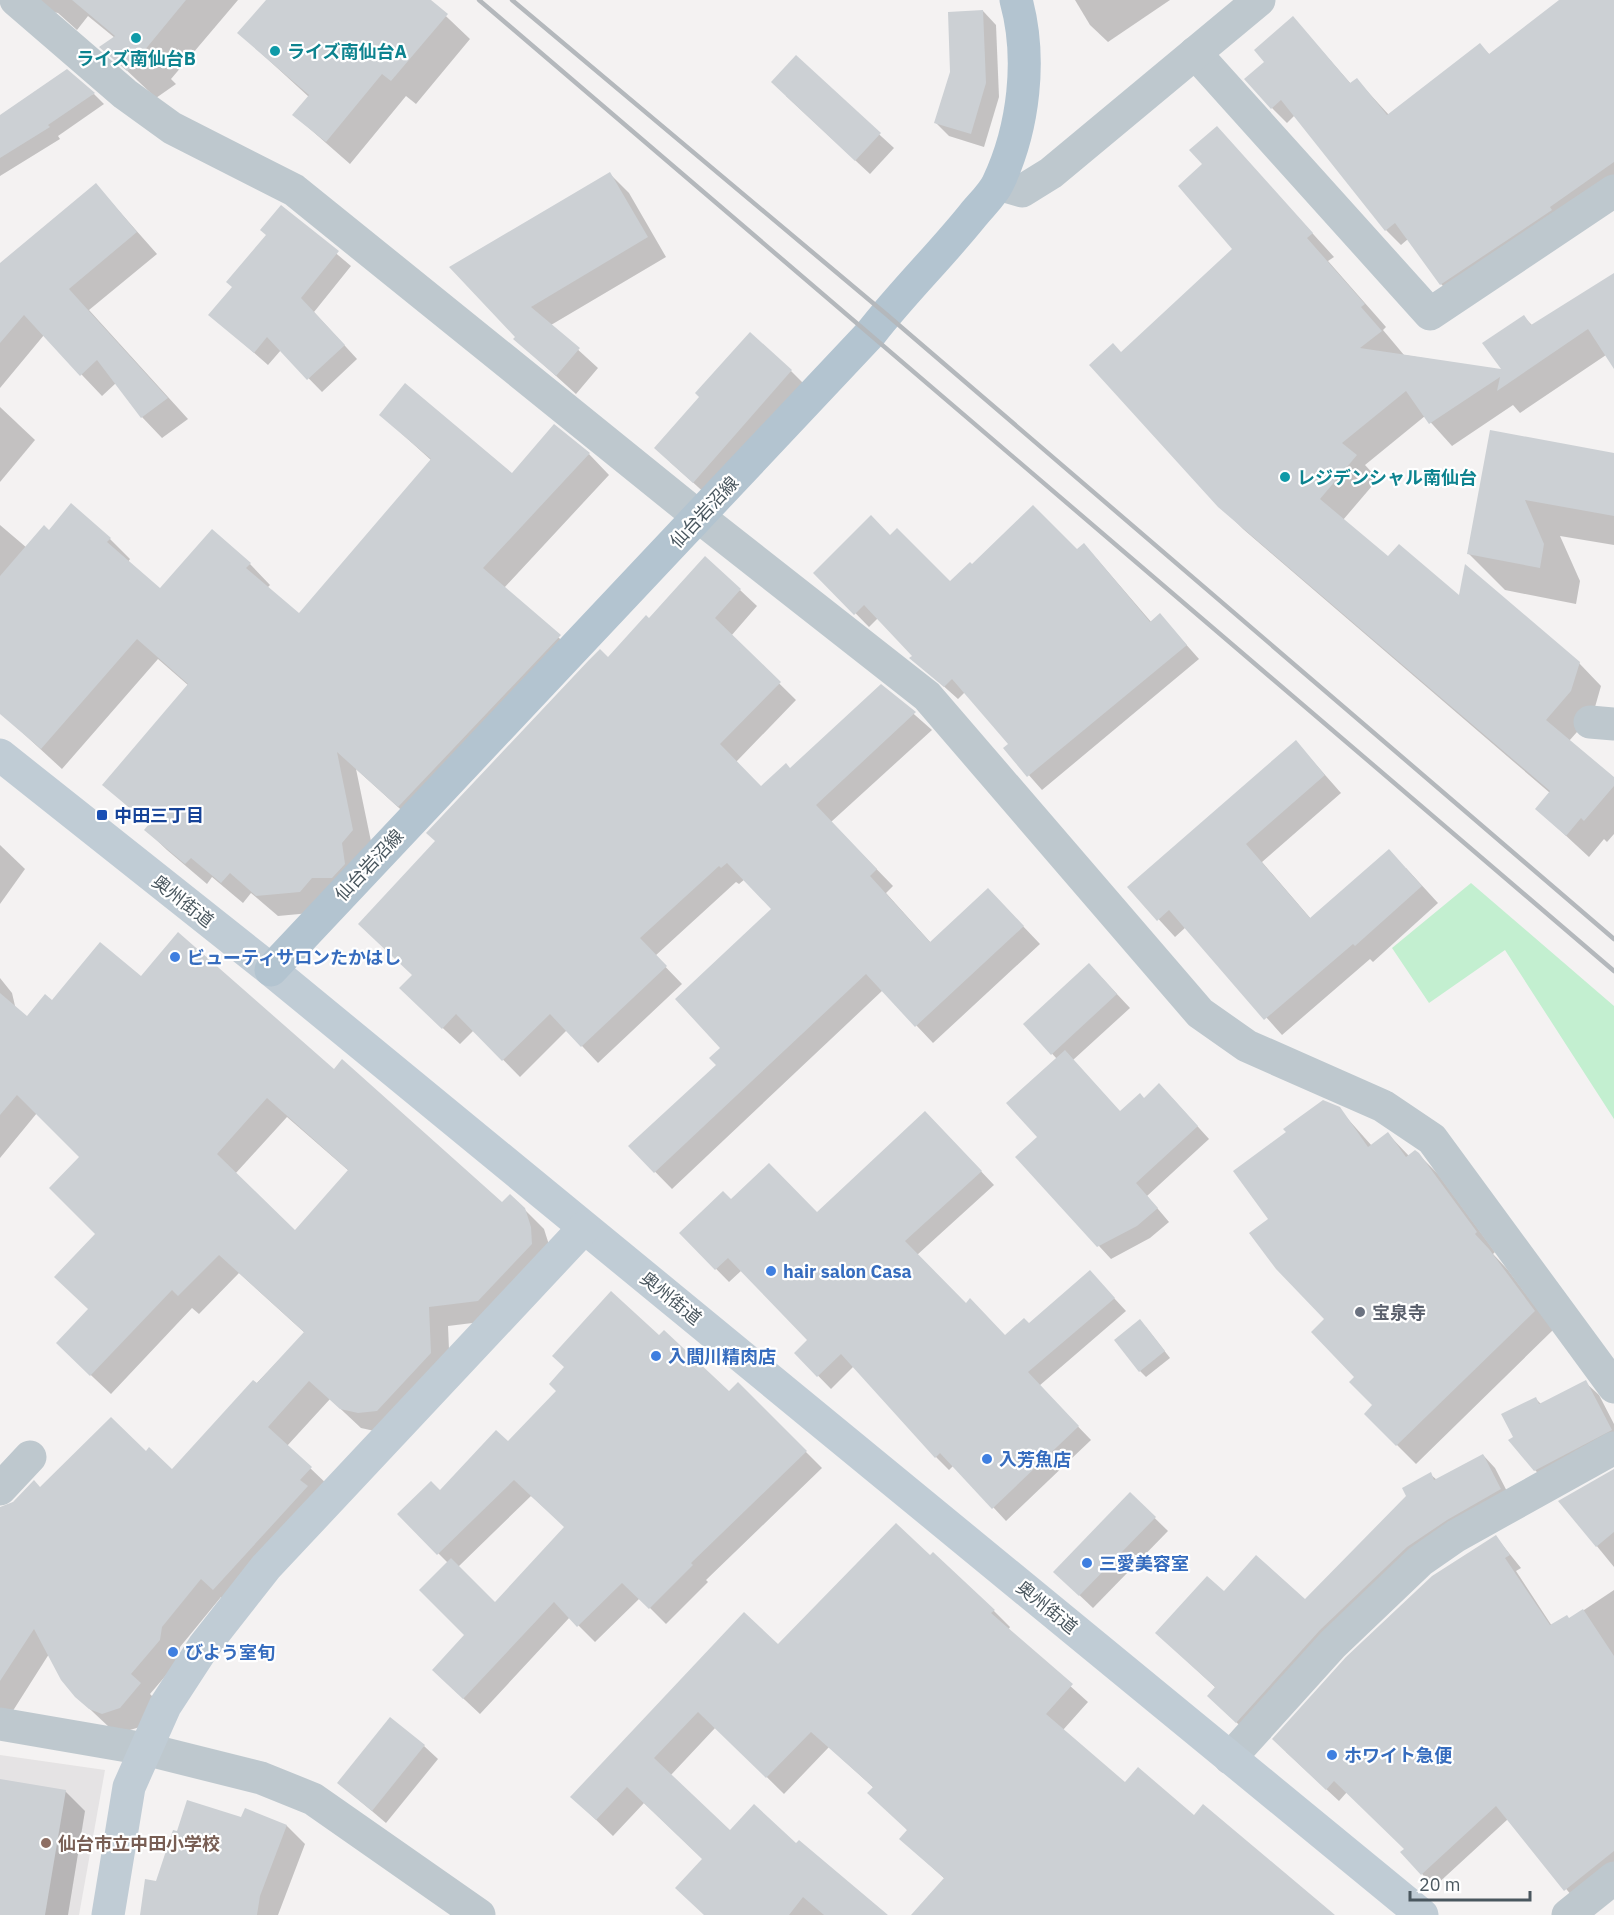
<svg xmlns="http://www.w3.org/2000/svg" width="1614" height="1915" font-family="'IBM Plex Sans','Noto Sans JP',sans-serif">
	<rect width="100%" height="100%" fill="#f4f2f2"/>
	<path fill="#e5e3e4" d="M0 1755 105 1770 79 1915H0Z"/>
	<path fill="#c3efd0" d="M1471 883 1614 1006V1119L1505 950 1429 1003 1392 948Z"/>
	<g fill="#0003" fill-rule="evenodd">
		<path d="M32 0H238L171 79 176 84 156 98 102 47 115 38 88 16 77 30 58 13 43 10Z"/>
		<path d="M268 0H429L470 39 416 104 406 96 350 164 294 115 309 97 239 33Z"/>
		<path d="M1075 0H1170L1108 42 1090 25Z"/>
		<path d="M1561 0H1614V187L1456 299 1441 284 1408 239 1401 245 1386 230 1295 115 1287 123 1272 108 1266 62 1293 18 1351 84 1357 80 1389 115 1480 45 1490 55Z"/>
		<path d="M983 11 996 25 999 97 984 147 949 136 936 123Z"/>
		<path d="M796 58 894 148 870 174 786 96Z"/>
		<path d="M94 94 104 104 58 136 60 139 0 176V117Z"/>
		<path d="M1217 128 1334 257 1328 261 1386 327 1383 330 1404 355 1504 371 1524 317 1533 326 1614 274V358L1609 353 1520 413 1513 405 1452 446 1425 416 1365 465 1378 479 1343 520 1388 558 1579 663 1601 686 1593 714 1569 741 1614 778V834L1607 842 1604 839 1589 857 1537 809 1550 793 1243 529 1220 506 1122 354 1235 249 1204 164Z"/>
		<path d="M610 174 629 193 666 257 551 325 598 368 576 394 515 339 517 337 452 268Z"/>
		<path d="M96 185 157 254 89 310 188 419 162 438 142 417 116 383 102 396 44 335 0 388V265Z"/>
		<path d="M281 207 351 266 314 312 357 359 322 392 281 350 268 365 210 314 234 287 267 235Z"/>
		<path d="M791 371 804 384 707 495 670 462 701 397Z"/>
		<path d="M0 407 35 440 0 482Z"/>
		<path d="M381 415 513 475 589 454 609 475 504 588 580 657 420 827 356 769 373 851 321 912 278 916 251 893 243 903 212 877 207 884 167 850 146 830 149 826 104 784 189 686 158 659 62 769 0 712V525L27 548 49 532 110 539 130 559 128 562 160 590 250 564 270 585 267 588 299 615 432 461Z"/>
		<path d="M1491 432 1614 454V545L1560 536 1580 581 1576 604 1505 590 1468 553Z"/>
		<path d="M890 537 950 583 972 567 1077 551 1097 559 1152 623 1160 615 1199 659 1042 790 1005 748 1010 744 965 692 958 699 912 658 914 656 878 618 869 627 816 573Z"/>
		<path d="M740 590 757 606 731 636 796 700 736 762 761 788 791 770 882 686 932 730 831 822 893 886 886 893 931 943 1005 907 1040 944 933 1043 883 990 672 1189 630 1146 718 1065 773 909 745 879 739 884 736 882 655 956 682 984 598 1063 567 1030 520 1077 474 1030 460 1044 418 1005 414 975 608 659 649 620Z"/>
		<path d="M1296 742 1341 793 1262 862 1311 919 1406 868 1438 903 1373 962 1370 959 1282 1035 1186 927 1175 937 1129 887Z"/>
		<path d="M0 845 25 869 0 904Z"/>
		<path d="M0 978 12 993 20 1027 52 1002 141 978 334 1071 502 1204 524 1209 544 1229 550 1248 497 1320 448 1326 450 1373 379 1432 361 1428 330 1399 287 1446 331 1488 233 1609 221 1597 180 1647 179 1660 150 1694 159 1703 140 1727 123 1732 110 1728 76 1696 49 1654 9 1717 0 1711V1509L40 1489 146 1453 172 1471 305 1333 239 1273 199 1314 192 1308 111 1394 77 1362 90 1309 97 1234 81 1157 37 1113 0 1158ZM287 1117 349 1171 295 1232 235 1174Z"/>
		<path d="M1102 978 1130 1008 1073 1060 1120 1112 1144 1099 1172 1098 1209 1139 1147 1196 1169 1222 1150 1238 1111 1259 1017 1157 1039 1137 1057 1059 1025 1024Z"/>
		<path d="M1339 1109 1372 1146 1388 1134 1409 1156 1418 1154 1438 1174 1495 1252 1493 1254 1508 1270 1553 1330 1416 1464 1366 1414 1374 1405 1270 1220Z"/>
		<path d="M938 1126 994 1185 917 1255 966 1305 1006 1337 1029 1325 1090 1272 1126 1311 1039 1386 1091 1440 1006 1521 954 1465 949 1470 936 1457 854 1366 831 1389 796 1353 809 1340 742 1270 729 1282 681 1233 731 1201 817 1214Z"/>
		<path d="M1146 1327 1170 1358 1146 1377 1140 1371Z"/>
		<path d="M659 1337 729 1393 738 1384 822 1468 706 1580 708 1582 666 1624 640 1598 595 1642 570 1617 480 1714 450 1686 466 1635 448 1563 399 1514 440 1493ZM531 1496 566 1527 495 1604 458 1567Z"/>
		<path d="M1585 1382 1599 1395 1614 1424V1449L1548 1484 1535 1470 1515 1438 1536 1399 1541 1404Z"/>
		<path d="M1483 1455 1495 1468 1513 1503 1460 1532 1250 1735 1222 1709 1216 1688 1157 1633 1224 1593 1305 1602 1430 1474 1437 1480Z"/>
		<path d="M1614 1470V1567L1560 1501Z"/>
		<path d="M1130 1494 1168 1531 1093 1608 1055 1572Z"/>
		<path d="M1496 1537 1521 1568 1516 1571 1552 1626 1569 1620 1614 1590V1873L1577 1902 1508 1819 1434 1887 1402 1852 1406 1849 1347 1792 1339 1801 1286 1752Z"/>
		<path d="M930 1557 994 1611 1010 1627 1008 1630 1088 1702 1063 1730 1125 1784 1194 1817 1332 1915H913L945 1879 901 1839 908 1831 874 1788 829 1747 784 1794 716 1727 670 1776 730 1832 797 1845 885 1915H705L704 1860 644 1803 613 1836 572 1797 778 1646Z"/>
		<path d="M424 1746 438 1759 386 1823 339 1783Z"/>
		<path d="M0 1780 65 1791 85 1811 68 1915H0Z"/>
		<path d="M246 1810 287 1826 305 1844 278 1915H146L178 1833 242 1819Z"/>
	</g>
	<g fill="#ccd0d4" fill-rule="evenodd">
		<path d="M72 0H186L144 51 150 55 127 71 99 47 115 36Z"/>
		<path d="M266 0H431L448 14 391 81 382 74 326 142 292 115 309 95 237 33Z"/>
		<path d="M1559 0H1614V162L1550 207 1552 210 1440 285 1395 223 1385 231 1281 100 1271 109 1244 79 1264 62 1254 50 1293 16 1350 83 1357 78 1387 115 1480 43 1489 54Z"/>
		<path d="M983 10 986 83 971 134 934 123 950 72 948 12Z"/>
		<path d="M796 55 881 133 855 161 771 82Z"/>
		<path d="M67 69 95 93 48 125 50 127 0 158V115Z"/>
		<path d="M1217 126 1313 233 1307 238 1365 304 1361 307 1382 331 1360 348 1501 369 1482 343 1524 315 1531 325 1614 273V369L1588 329 1497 391 1500 377 1429 424 1406 391 1342 443 1357 455 1320 499 1388 556 1399 544 1459 595 1465 564 1580 662 1571 691 1546 720 1614 777V786L1584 821 1581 818 1566 836 1535 809 1550 791 1218 507 1089 365 1113 343 1121 352 1232 249 1178 186 1202 164 1189 150Z"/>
		<path d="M610 172 648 237 531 307 580 348 556 376 513 339 515 337 449 267Z"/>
		<path d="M96 183 137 232 69 289 168 398 141 418 97 360 80 376 24 315 0 343V263Z"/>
		<path d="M281 205 339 251 301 298 345 345 307 380 267 337 254 353 208 315 232 287 226 282 266 235 260 230Z"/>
		<path d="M750 332 792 370 693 483 654 448 699 397 695 393Z"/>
		<path d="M405 383 512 473 554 424 590 453 483 568 561 635 398 807 337 752 353 830 342 843 345 864 332 878H312L300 892 256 896 230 873 221 883 191 858 185 864 144 830 149 824 102 785 188 684 137 639 41 749 0 714V576L44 525 49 530 71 503 111 538 107 542 160 588 212 529 251 563 246 568 299 613 431 459 379 415Z"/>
		<path d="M1490 430 1614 453V516L1525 500 1544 544 1540 568 1467 554Z"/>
		<path d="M1033 505 1077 549 1084 543 1150 622 1160 613 1187 645 1027 777 1003 748 1008 744 952 679 944 687 909 658 912 656 864 605 854 615 813 573 871 515 890 535 897 528 950 581 970 562 972 564Z"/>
		<path d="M705 556 741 589 715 618 781 682 720 744 761 786 786 763 790 768 881 684 916 712 816 805 877 869 870 876 930 942 988 888 1024 926 915 1027 866 974 654 1173 628 1146 716 1065 709 1058 720 1048 675 999 771 909 727 863 721 868 719 866 640 938 667 966 581 1047 550 1014 502 1061 456 1014 442 1029 399 988 412 975 358 924 435 841 426 833 589 660 600 649 608 657 646 615 649 618Z"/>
		<path d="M1296 740 1325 775 1246 844 1310 918 1389 849 1422 886 1355 946 1353 944 1264 1020 1169 910 1157 921 1127 887Z"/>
		<path d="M178 932 334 1069 342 1059 502 1202 510 1194 525 1208 531 1227 532 1244 478 1301 429 1307 431 1353 377 1411 358 1413 340 1409 309 1381 268 1427 312 1467 300 1480 308 1486 213 1590 201 1579 162 1627 160 1640 131 1674 141 1683 120 1708 102 1714 89 1709 75 1697 61 1680 34 1629 0 1681V1507L13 1502 34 1480 40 1487 111 1417 146 1451 149 1447 172 1469 253 1380 257 1383 304 1332 219 1255 178 1296 172 1290 90 1376 56 1343 88 1309 54 1277 95 1234 49 1188 79 1157 17 1095 0 1115V993L27 1016 45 994 52 1000 100 942 141 976ZM267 1098 348 1170 295 1230 217 1154Z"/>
		<path d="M1089 963 1117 994 1051 1055 1023 1024Z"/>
		<path d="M1065 1050 1120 1111 1140 1093 1144 1098 1159 1083 1198 1126 1136 1183 1158 1208 1137 1226 1097 1247 1015 1157 1037 1137 1006 1103Z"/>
		<path d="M1323 1100 1340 1107 1368 1147 1388 1132 1406 1157 1415 1150 1419 1153 1477 1232 1475 1234 1489 1249 1535 1311 1396 1446 1364 1414 1372 1405 1349 1382 1354 1377 1311 1332 1324 1319 1276 1269 1249 1233 1268 1219 1233 1171 1286 1132 1283 1129Z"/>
		<path d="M925 1111 982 1171 905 1241 966 1303 970 1298 1005 1335 1024 1318 1029 1323 1090 1270 1115 1298 1028 1372 1079 1426 992 1509 940 1453 935 1458 841 1354 817 1377 794 1353 807 1340 728 1258 715 1270 679 1233 723 1191 731 1199 769 1163 817 1212Z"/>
		<path d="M611 1291 659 1335 664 1330 729 1391 738 1382 807 1451 691 1563 693 1565 649 1609 622 1583 577 1627 554 1602 463 1699 432 1670 464 1635 419 1590 451 1558 495 1602 564 1527 514 1480 437 1555 397 1514 431 1481 440 1490 496 1430 508 1441 556 1391 549 1384 564 1367 552 1356Z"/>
		<path d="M1140 1319 1165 1351 1139 1372 1114 1340Z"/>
		<path d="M1586 1380 1612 1430 1534 1471 1508 1440 1513 1437 1501 1414 1536 1397 1539 1404Z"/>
		<path d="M1483 1454 1501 1489 1447 1520 1407 1547 1320 1630 1236 1723 1207 1696 1215 1687 1155 1633 1207 1576 1224 1591 1256 1555 1305 1599 1406 1496 1402 1488 1431 1472 1434 1480Z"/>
		<path d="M1614 1469V1532L1596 1547 1558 1501Z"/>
		<path d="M1130 1492 1156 1517 1079 1596 1053 1572Z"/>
		<path d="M896 1523 930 1555 933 1552 995 1610 991 1613 1073 1684 1046 1714 1125 1782 1138 1767 1194 1815 1203 1804 1335 1915H911L944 1878 899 1839 907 1830 867 1793 873 1787 811 1732 766 1778 698 1712 654 1758 730 1830 754 1804 796 1843 799 1840 888 1915H824L803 1897 789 1915H704L675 1888 702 1859 627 1787 596 1820 570 1797 744 1612 778 1644Z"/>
		<path d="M1496 1535 1510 1555 1505 1558 1550 1625 1567 1615 1569 1618 1583 1609 1614 1656V1851L1564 1891 1496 1806 1421 1875 1400 1852 1404 1849 1334 1781 1326 1790 1272 1739 1346 1657 1432 1576Z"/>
		<path d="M390 1717 425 1745 372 1811 337 1783Z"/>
		<path d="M0 1779 66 1790 45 1915H0Z"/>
		<path d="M187 1800 241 1817 245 1808 287 1825 260 1896 257 1915H140L145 1879 156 1881 173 1830 177 1831Z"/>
	</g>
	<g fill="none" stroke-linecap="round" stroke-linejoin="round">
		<g stroke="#bec8ce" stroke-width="33">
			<path d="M16 0 125 94 172 128 294 190 699 517 927 696 1200 1013 1247 1046 1383 1106 1432 1139 1614 1387"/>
			<path d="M1195 53 1430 314 1614 191"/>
			<path d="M998 184 1022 191 1051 173 1259 0"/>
			<path d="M1590 722 1614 724"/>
			<path d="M0 1489 30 1457"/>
			<path d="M0 1724 145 1749 261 1778 313 1799 479 1915"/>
			<path d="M1230 1758 1333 1644 1420 1561 1456 1536 1614 1448"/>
			<path d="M1568 1915 1614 1878"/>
		</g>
		<g stroke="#c0ccd5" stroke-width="33">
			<path d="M0 755 271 970 1422 1915"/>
			<path d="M108 1915 129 1787 165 1706 204 1646 266 1567 584 1228"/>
		</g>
		<path stroke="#b3c4d0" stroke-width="33" d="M271 970 871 333C903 292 940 256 973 215 981 205 993 194 998 183 1024 128 1032 58 1016 0"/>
		<g stroke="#b4b8bc" stroke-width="4.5">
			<path d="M479 0 1614 971"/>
			<path d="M512 0 886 314 1614 939"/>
		</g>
	</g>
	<g fill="#0f9aa8" stroke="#fff" stroke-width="2">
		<circle cx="136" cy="38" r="6"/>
		<circle cx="275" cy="51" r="6"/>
		<circle cx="1285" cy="477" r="6"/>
	</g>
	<rect fill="#1a4fb4" stroke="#fff" stroke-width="2" x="96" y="809" width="12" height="12" rx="3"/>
	<g fill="#3f7fe0" stroke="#fff" stroke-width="2">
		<circle cx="175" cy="957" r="6"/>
		<circle cx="771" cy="1271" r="6"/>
		<circle cx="656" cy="1356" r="6"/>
		<circle cx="987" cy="1459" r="6"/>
		<circle cx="1087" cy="1563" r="6"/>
		<circle cx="173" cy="1652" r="6"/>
		<circle cx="1332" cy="1755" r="6"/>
	</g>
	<circle fill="#6b7280" stroke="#fff" stroke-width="2" cx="1360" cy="1312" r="6"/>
	<circle fill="#8d6e63" stroke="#fff" stroke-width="2" cx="46" cy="1843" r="6"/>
	<g text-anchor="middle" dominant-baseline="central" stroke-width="4.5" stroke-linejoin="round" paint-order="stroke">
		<g font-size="18" font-weight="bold" fill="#0d838f" stroke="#fff" text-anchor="start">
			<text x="287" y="51">ライズ南仙台A</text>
			<text x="136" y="58" text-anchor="middle">ライズ南仙台B</text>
			<text x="1297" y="477">レジデンシャル南仙台</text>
		</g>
		<g font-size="18" fill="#4a575f" stroke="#fff">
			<text transform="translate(704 512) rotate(-47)">仙台岩沼線</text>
			<text transform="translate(369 865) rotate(-47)">仙台岩沼線</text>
			<text transform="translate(183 901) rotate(38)">奥州街道</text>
			<text transform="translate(671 1298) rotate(39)">奥州街道</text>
			<text transform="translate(1047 1607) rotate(39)">奥州街道</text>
		</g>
		<g font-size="18" font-weight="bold" fill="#164399" stroke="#fff" text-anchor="start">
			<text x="114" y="815">中田三丁目</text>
		</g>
		<g font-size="18" font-weight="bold" fill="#366cbe" stroke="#fff" text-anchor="start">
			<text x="187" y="957">ビューティサロンたかはし</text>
			<text x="783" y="1271">hair salon Casa</text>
			<text x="668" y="1356">入間川精肉店</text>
			<text x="999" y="1459">入芳魚店</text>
			<text x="1099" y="1563">三愛美容室</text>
			<text x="185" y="1652">びよう室旬</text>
			<text x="1344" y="1755">ホワイト急便</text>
		</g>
		<g font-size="18" font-weight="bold" fill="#5b616d" stroke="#fff" text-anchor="start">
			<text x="1372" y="1312">宝泉寺</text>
		</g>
		<g font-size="18" font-weight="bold" fill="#785e54" stroke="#fff" text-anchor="start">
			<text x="58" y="1843">仙台市立中田小学校</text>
		</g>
	</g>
	<path d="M1410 1891v9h120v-9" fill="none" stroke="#4a575f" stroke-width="3"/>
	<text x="1419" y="1891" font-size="18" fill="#4a575f" stroke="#ffffff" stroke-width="4.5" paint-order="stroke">20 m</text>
</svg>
